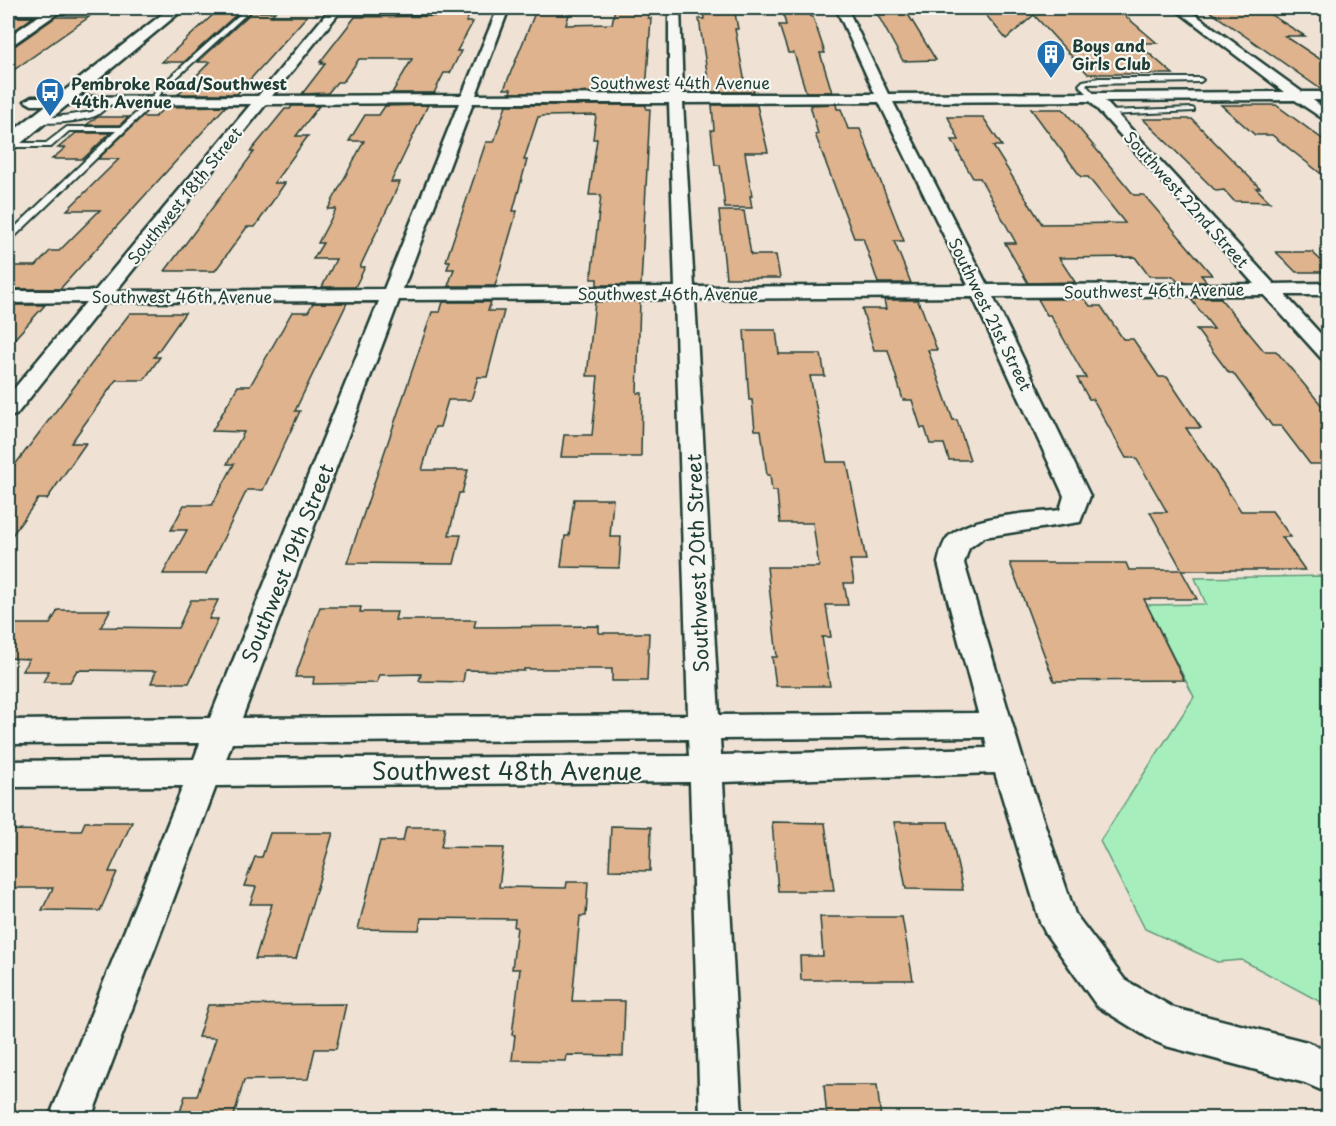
<svg xmlns="http://www.w3.org/2000/svg" width="1336" height="1126" font-family="'Playpen Sans',sans-serif">
	<rect width="100%" height="100%" fill="#efe2d4"/>
	<filter id="ink" filterUnits="userSpaceOnUse"><feTurbulence type="fractalNoise" baseFrequency=".0167" numOctaves="2"/><feDisplacementMap in="SourceGraphic" scale="12" xChannelSelector="R" yChannelSelector="G"/><feConvolveMatrix kernelMatrix="1 2 1 2 8 2 1 2 1" color-interpolation-filters="sRGB"/></filter>
	<g filter="url(#ink)">
		<path fill="#a6efbd" stroke="#629678" stroke-width="1.5" d="M1328 576V1006L1242 960 1217 962 1145 929 1100 841 1194 697 1147 605 1206 604 1195 578Z"/>
		<g fill="#deb38e" stroke="#1f3d34" stroke-width="1.5">
			<path d="M537 8H561V11H570L566 25 612 24 615 8H642V11L649 13 648 18H651L646 92 510 93 511 89H504Z"/>
			<path d="M703 8H734L738 29H735L745 83H753L754 92H710L699 19H704Z"/>
			<path d="M874 8H900L902 11H906L936 60 903 61Z"/>
			<path d="M980 8H1116L1157 43H1137L1173 74H1088L1034 15 1006 39Z"/>
			<path d="M1205 8H1260L1305 36H1285L1329 65V90H1322Z"/>
			<path d="M782 9H808L811 17H813L825 53H820L832 92H806L794 53H788L779 25H786Z"/>
			<path d="M216 12H239L184 62H162Z"/>
			<path d="M252 12H275L271 16H307L237 94H178L210 62H198Z"/>
			<path d="M469 16 466 22H473L457 51H461L450 73H444L434 93H392L412 59H359L343 82H337L328 93 302 94 325 64H321L323 62H320L355 17Z"/>
			<path d="M8 17H33L8 35Z"/>
			<path d="M56 17H89L8 74V48L13 47Z"/>
			<path d="M836 104 837 109H841L848 129H860L904 241H894L911 283H878L863 238H854L815 134H818L810 105Z"/>
			<path d="M428 105 391 182H400L360 267H365L355 287H322L336 259H313L323 243H318L336 209H328L364 141H349L365 115H379L385 106Z"/>
			<path d="M506 105H646V109H650L641 285H597V279H591L601 195H589L597 139H593L596 115 544 116 538 117 524 160H527L513 211H517L495 286H448L454 269H447L450 261H446L486 142H494Z"/>
			<path d="M712 105H757L768 152H745L752 196H750L752 208H725L720 165H715L711 130H714Z"/>
			<path d="M1221 105H1276L1329 144V180L1272 135H1255Z"/>
			<path d="M226 106 60 289H8V272L14 266H36L50 251H59L100 210H67L119 159H98L142 117H155L165 107Z"/>
			<path d="M292 106H319L296 136H308L274 183H285L255 227H247L215 271H165L254 152H250L285 109H290Z"/>
			<path d="M1031 109H1063L1134 195H1144L1212 275H1201L1207 282H1178L1173 276H1149L1135 257 1059 258 1075 282 1028 283 1005 243H1016L980 178H973L958 152H959L952 140H959L948 117H983L1002 146H993L1042 224 1125 223 1088 177H1081Z"/>
			<path d="M98 117H128L120 125H86Z"/>
			<path d="M1143 119H1192L1260 188H1256L1270 202 1234 201 1224 190 1216 191Z"/>
			<path d="M76 133H110L83 159H52L65 148H58Z"/>
			<path d="M719 211H744L751 255H776L780 278H726Z"/>
			<path d="M1276 252H1312L1329 268V272H1296Z"/>
			<path d="M1190 298H1220L1264 351H1276L1329 414V464H1310L1281 426H1272L1233 373H1229L1196 329H1214Z"/>
			<path d="M1038 299H1085L1090 306H1101L1123 339H1133L1159 377H1167L1201 428H1186L1241 511H1272L1291 537H1282L1305 570H1182L1150 512H1167L1136 458H1126L1093 399H1089L1077 378H1086L1050 315H1047Z"/>
			<path d="M884 300H917L922 309 937 350H928L953 420H957L970 460H949L944 444H930L925 428H921L912 400H903L888 350H874L862 309H886Z"/>
			<path d="M640 301 637 393H642L641 457H561L564 435H592L598 376H587L595 302Z"/>
			<path d="M443 302H491L488 311H504L487 377H478L471 400H448L440 427H435L422 470H468L462 493H459L449 535H461L454 564 347 563 432 312H440Z"/>
			<path d="M313 303H347L295 411H300L263 490H247L206 574H163L187 530H171L184 505H212L234 464H227L244 432 212 431 238 386H250L292 312H308Z"/>
			<path d="M8 305H45L8 346Z"/>
			<path d="M130 313H185L154 357H160L144 380H116L71 443H86L47 499H38L8 541V474Z"/>
			<path d="M744 330H776L779 354H821L825 376H810L827 462H847L866 560H850L854 583H844L848 605H826L831 637H822L830 686H776L772 657H777L767 567H819L813 523H780L777 491H772L770 475H767L761 430H755L752 400H749Z"/>
			<path d="M574 499H613L610 537H621L619 568 561 567 565 536H569Z"/>
			<path d="M1010 563H1126L1129 570H1181L1197 599H1144L1184 680 1054 681Z"/>
			<path d="M191 600H218L209 619H218L189 683H151L156 671 77 670 70 682H43L49 671H22L29 659 8 658V624H50L58 610H110L101 627 178 628Z"/>
			<path d="M320 607H361L360 612H397L395 620H476L474 627 599 626V633H649L647 681H612V669H524V671L465 670 463 682 419 681 421 674 379 675 377 683 313 684 314 677H295Z"/>
			<path d="M85 822H132L109 872H117L100 911 42 910 53 888H8V830L81 831Z"/>
			<path d="M772 822 825 823 834 891H778Z"/>
			<path d="M894 822H948L963 890 906 889Z"/>
			<path d="M611 826 651 827 650 871 609 870Z"/>
			<path d="M406 827H445L441 847 504 848 499 887 566 888 567 882H588L586 916H580L572 1001H625L623 1056 567 1055 566 1061 512 1060 515 1035H512L520 969H512L517 927H514L515 919 421 918 419 930 358 929 380 841H403Z"/>
			<path d="M270 833H333L296 959H255L272 904H250L256 887 244 886 255 857H262Z"/>
			<path d="M820 917H902L913 980H801L800 956H823Z"/>
			<path d="M346 1004 336 1049H315L308 1079 244 1080 233 1119H178L185 1096H197L216 1038 198 1037 208 1005Z"/>
			<path d="M824 1085H877L881 1119H827Z"/>
		</g>
		<g fill="none" stroke-linecap="round" stroke-linejoin="round">
			<g stroke="#1f3d34" stroke-width="4">
				<g id="service">
					<path d="M247 8H253L163 90 155 102 11 240 8 241V234L116 131H69L51 147H8V143H46L67 127H121L150 100 158 88Z"/>
					<path d="M502 10 504 13 333 15 330 13Z"/>
					<path d="M1099 78H1200L1203 80 1200 82 1087 84 1086 85 1097 97 1092 98 1079 85 1083 81Z"/>
					<path d="M110 99 112 102C108 106 102 112 97 115 86 121 44 126 33 120L92 112Z"/>
					<path d="M1192 108 1194 109V111L1108 115 1104 113 1108 111Z"/>
				</g>
			</g>
			<g stroke="#1f3d34" stroke-width="5">
				<g id="minor">
					<path d="M65 8 12 45 8 46V37L40 15H8V9Z"/>
					<path d="M331 8H343L272 96 462 95 498 8H509L476 95 669 94V8H680L683 94H875L836 8H847L888 94 1284 92 1174 8H1186L1302 92H1328V100H1313L1328 112V122L1295 100 1105 101 1274 284 1328 283V295H1285L1328 342V360L1321 358 1264 295 993 297 1090 496 1080 522 984 537 969 548 964 563 1023 760 1075 914 1125 980 1174 1008 1307 1042 1328 1051V1093L1305 1083 1166 1046 1152 1040 1097 1006 1046 934 1040 922 995 773 723 782 742 1118H700L690 782 216 786 91 1118H49L183 786 8 787V761L194 759 200 743 8 744V720L210 718 379 301 106 302 16 415 8 417V396L86 302 8 303V291H95L251 104 32 105 25 101 32 97 258 96ZM1090 101 1254 284 987 285 893 102ZM879 102 968 285 694 287 683 103ZM459 103 384 289 116 291 266 104ZM473 103H669L675 287 403 289ZM973 297 1064 496 1060 510C1028 514 973 514 948 537 942 544 940 555 938 563L978 713 719 715 695 299ZM675 299 688 715 242 718 399 300ZM985 737 987 748 721 755 720 739ZM688 739 689 756 226 759 232 743Z"/>
				</g>
			</g>
			<g stroke="#1f3d34" stroke-width="5">
				<path id="secondary" d="M170 8H185L15 148 8 149V135Z"/>
			</g>
			<use href="#service" fill="#f6f6f2" fill-rule="evenodd"/>
			<use href="#minor" fill="#f6f6f2" fill-rule="evenodd"/>
			<use href="#secondary" fill="#f6f6f2" fill-rule="evenodd"/>
		</g>
	</g>
	<defs>
		<g id="building-pin" transform="scale(1.5)"><path d="M0 17L-7.5 6A9.5 9.5 0 1 1 7.5 6Z" fill="#1f6fb2" stroke="#f6f6f2"/><path d="M-4-6H4V6H1V3H-1V6H-4ZM-2.5-4.3h1.7v1.8h-1.7ZM.8-4.3h1.7v1.8H.8ZM-2.5-1h1.7V.8h-1.7ZM.8-1h1.7V.8H.8Z" fill="#fff"/></g>
		<g id="bus-pin" transform="scale(1.5)"><path d="M0 17L-7.5 6A9.5 9.5 0 1 1 7.5 6Z" fill="#1f6fb2" stroke="#f6f6f2"/><path d="M-5-6H5V4H4V6H2V4H-2V6H-4V4H-5ZM-3.5-4V0h7V-4ZM-3.5 1.2v1.5H-2V1.2ZM2 1.2v1.5H3.5V1.2Z" fill="#fff"/></g>
	</defs>
	<g fill-rule="evenodd">
		<use href="#building-pin" x="1051" y="54"/>
		<use href="#bus-pin" x="50" y="92"/>
	</g>
	<g text-anchor="middle" dominant-baseline="central" stroke-width="4.5" stroke-linejoin="round" paint-order="stroke">
		<g font-size="16" font-weight="bold" fill="#1f3d34" stroke="#f6f6f2" text-anchor="start">
			<text x="1072" y="45">Boys and<tspan x="1072" dy="18">Girls Club</tspan></text>
			<text x="71" y="83">Pembroke Road/Southwest<tspan x="71" dy="18">44th Avenue</tspan></text>
		</g>
		<g font-size="16" fill="#1f3d34" stroke="#f6f6f2">
			<text x="680" y="82">Southwest 44th Avenue</text>
			<text transform="translate(184 195) rotate(-51)">Southwest 18th Street</text>
			<text transform="translate(1187 199) rotate(48)">Southwest 22nd Street</text>
			<text transform="translate(1154 290) rotate(-1)">Southwest 46th Avenue</text>
			<text x="668" y="293">Southwest 46th Avenue</text>
			<text x="182" y="296">Southwest 46th Avenue</text>
			<text transform="translate(991 314) rotate(64)">Southwest 21st Street</text>
		</g>
		<g font-size="20" fill="#1f3d34" stroke="#f6f6f2">
			<text transform="translate(287 563) rotate(-68)">Southwest 19th Street</text>
			<text transform="translate(697 563) rotate(-92)">Southwest 20th Street</text>
		</g>
		<g font-size="24" fill="#1f3d34" stroke="#f6f6f2">
			<text x="507" y="770">Southwest 48th Avenue</text>
		</g>
	</g>
	<rect width="1336" height="1126" fill="none" stroke="#f6f6f2" stroke-width="30"/>
	<rect x="15" y="15" width="1306" height="1096" fill="none" stroke="#1f3d34" stroke-width="2" filter="url(#ink)"/>
</svg>
